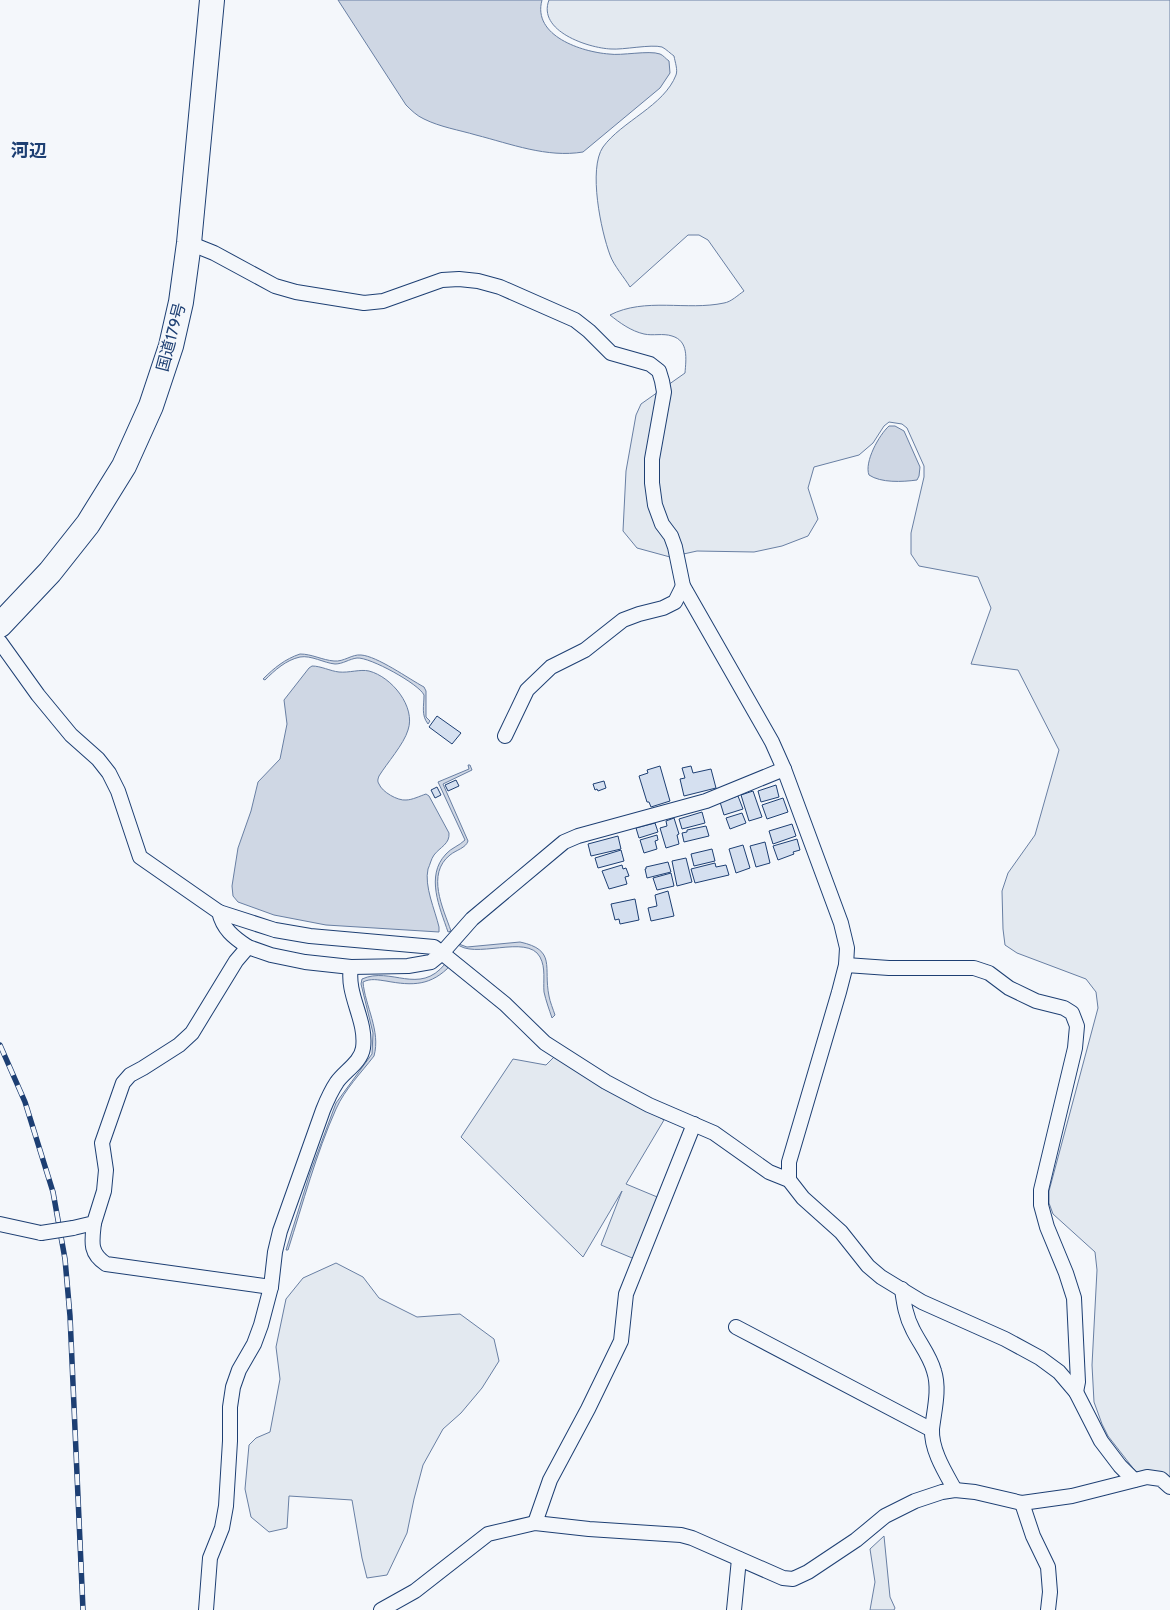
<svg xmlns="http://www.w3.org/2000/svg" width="1170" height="1610" font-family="Cabin,'Noto Sans JP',sans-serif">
	<rect width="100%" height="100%" fill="#f4f7fb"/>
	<g fill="#e3e9f0" stroke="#687fa3">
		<path d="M549 0H1170V1479L1148 1472H1136L1108 1436 1102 1424 1094 1402 1092 1365 1097 1270 1095 1252 1053 1214 1049 1203V1191L1098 1008 1096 992 1086 979 1017 953 1005 945 1003 929 1002 891 1008 873 1035 835 1059 750 1018 670 971 664 991 608 978 577 919 566 911 554V533L924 477V466L907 428 902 424 889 422 884 426 873 443 859 455 814 467 808 488 818 519 808 536 782 546 754 552 697 551 670 557 637 548 623 531 626 471 636 415 641 404 685 373C686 359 689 341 672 336 663 333 653 336 644 334 631 331 620 323 610 315 645 297 687 311 724 303 731 302 738 295 744 291L708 240 699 235H688L630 287C624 277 614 266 610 255 601 231 588 169 603 147 622 121 664 106 676 75 678 70 675 62 674 56 671 54 666 49 662 47 651 44 623 50 611 49 588 48 537 31 549 0Z"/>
		<path d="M555 1056 664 1120 626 1184 662 1199 637 1260 601 1245 622 1191 583 1257 461 1137 513 1059 546 1065Z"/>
		<path d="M336 1263 363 1277 379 1298 417 1317 460 1314 494 1339 499 1361 482 1388 461 1413 443 1429 423 1465 414 1499 407 1533 387 1575 367 1578 362 1558 352 1500 289 1496 287 1528 269 1532 251 1517 245 1489 249 1445 256 1438 270 1432 280 1379 276 1347 286 1299 303 1278Z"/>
		<path d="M884 1536 890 1597 895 1608 894 1610H870L875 1582 870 1549Z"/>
	</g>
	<g fill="#cfd7e4" stroke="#687fa3">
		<path d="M338 0H542C532 36 582 52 609 54 621 56 649 50 660 54 663 55 666 59 669 61L670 73 660 88 583 152C547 158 511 144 476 135 459 130 440 127 424 119 417 116 411 110 406 105Z"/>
		<path d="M889 426H895L904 431 920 467 919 476 917 480C902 482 881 483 869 475 864 462 879 435 889 426Z"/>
		<path d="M300 654C312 654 322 660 334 661 344 662 352 654 361 655 377 656 409 679 424 687L426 691V717L430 721 428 724C421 715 424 706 424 695 419 684 370 657 357 658 349 659 343 664 335 664 324 663 311 655 300 657 286 660 275 670 265 680L263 679C274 668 285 659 300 654Z"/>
		<path d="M312 666C321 666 330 671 339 672 349 673 360 669 369 671 392 677 416 707 408 730 404 744 387 763 379 776 378 779 377 781 379 784 382 792 398 801 406 800 412 800 420 796 426 794L429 796 449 833C450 844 440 847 434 855 431 859 430 865 428 869 424 886 435 910 439 927V932L326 925 274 915 238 902 233 896 232 886 238 848 251 811 258 782 280 759 287 724 284 700 309 668Z"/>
		<path d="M468 765H470L472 770 443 784 468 841C466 848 456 850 450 855 426 874 443 908 451 931L448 932C440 908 425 876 446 854 451 848 459 846 465 840L438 782 469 769Z"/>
		<path d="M520 942C557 950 543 967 549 996 550 1002 553 1009 555 1015L552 1018C549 1009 546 1001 544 992 543 981 546 968 540 957 527 933 473 961 456 943L467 947Z"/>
		<path d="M445 964 451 965C431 986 413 986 386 981 378 980 371 978 363 982 365 1006 381 1031 374 1056 361 1073 345 1089 336 1109 316 1154 303 1203 288 1250H286L310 1173 336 1103 372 1054 373 1033 361 984 362 979C391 966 419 996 445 964Z"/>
	</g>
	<g fill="#d5e0f0" stroke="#1d3f73">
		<path d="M437 716 461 733 452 744 429 727Z"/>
		<path d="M660 766 670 801 651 807 649 802H647L639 776 648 773 647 770Z"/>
		<path d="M691 766 693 773 711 769 716 788 684 796 680 779 685 778 682 768Z"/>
		<path d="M456 780 459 786 448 791 445 785Z"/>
		<path d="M604 781 606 788 598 791 597 789 595 790 593 784Z"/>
		<path d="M776 785 779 797 761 802 758 791Z"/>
		<path d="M437 787 441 795 435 798 431 790Z"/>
		<path d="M753 791 762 817 749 821 741 795Z"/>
		<path d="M738 796 743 809 724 815 720 802Z"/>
		<path d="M783 798 788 812 767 819 762 805Z"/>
		<path d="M702 812 705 823 682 829 679 819Z"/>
		<path d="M742 813 746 823 730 829 726 818Z"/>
		<path d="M674 818 679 834 677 835 679 844 666 848 660 828 667 826 666 821Z"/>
		<path d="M655 823 658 832 639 838 636 828Z"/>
		<path d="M792 824 796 836 773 844 769 831Z"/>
		<path d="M706 826 709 836 684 842 682 833 687 832V830Z"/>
		<path d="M657 835 658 840 655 841 657 849 644 853 640 840Z"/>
		<path d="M618 836 621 849 591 856 588 844Z"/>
		<path d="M797 839 800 850 793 852 794 854 778 860 773 846Z"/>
		<path d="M765 842 770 863 756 867 750 846Z"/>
		<path d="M743 845 750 868 736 873 729 849Z"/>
		<path d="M712 849 715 861 694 866 691 854Z"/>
		<path d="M621 850 624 861 598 868 595 858Z"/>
		<path d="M686 858 692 882 677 886 672 861Z"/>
		<path d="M668 862 671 872 647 878 645 869H646V867Z"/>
		<path d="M715 863 716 867 726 865 729 875 695 883 691 869Z"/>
		<path d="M622 865 623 869 626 868 629 876 625 877 627 884 609 889 602 871Z"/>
		<path d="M671 873 674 886 657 890 653 878Z"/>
		<path d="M668 891 674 916 651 921 648 908 657 906 655 895Z"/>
		<path d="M635 899 639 920 620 924 619 919 615 920 611 904Z"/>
	</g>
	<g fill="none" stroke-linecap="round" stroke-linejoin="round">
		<g stroke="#1d3f73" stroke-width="16">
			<g id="minor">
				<path d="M189 243 214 253 275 286 296 292 364 303 383 301 442 280 459 279 478 281 500 287 575 320 589 331 611 353 650 364 659 371 662 381 664 392 652 459V483L655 505 662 524 671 536 675 547 683 586 772 742 784 769 841 923 847 948 846 965 839 992 789 1162V1180"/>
				<path d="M0 642 38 695 71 735 98 759 109 773 118 791 140 857 219 912C223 929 233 937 248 947"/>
				<path d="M505 736 527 690 551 667 585 650 623 620 639 614 663 608 675 602 683 586"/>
				<path d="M219 912 275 930 310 936 434 947 442 953 505 1004 545 1043 606 1082 649 1105 714 1133 769 1172 789 1180 803 1198 841 1232 868 1266 881 1277 922 1302 1005 1339 1040 1358 1059 1372 1076 1392 1101 1441 1120 1466 1134 1480"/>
				<path d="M846 965 889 968H974L989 973 1009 988 1036 1001 1064 1008 1072 1013 1077 1026 1075 1048 1041 1190V1205L1047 1227 1066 1273 1074 1298 1078 1382 1076 1392"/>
				<path d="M94 1223C92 1241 89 1253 106 1264L271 1287"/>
				<path d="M0 1224 41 1233"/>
				<path d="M73 1228 94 1223 104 1191 106 1170 102 1143 123 1083 130 1075 143 1068 179 1045 192 1033 236 961 248 947 271 955 305 962 351 967 408 966 431 962 442 953 472 919 564 842 578 836 706 801 784 769"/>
				<path d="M902 1289C904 1304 906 1317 913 1330 920 1344 930 1356 934 1371 940 1389 934 1411 932 1429 931 1450 945 1472 955 1490"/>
				<path d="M736 1327 932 1430"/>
				<path d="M1022 1503 1033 1536 1048 1567 1050 1592 1048 1610"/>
				<path d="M535 1523 550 1480 588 1409 621 1341 626 1294 694 1124"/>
				<path d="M206 1610 210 1558 222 1528 226 1506 230 1441V1407L233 1387 239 1370 254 1344 261 1325 271 1287 275 1252 280 1231 323 1110C327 1100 331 1091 337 1082 345 1071 361 1062 363 1048 367 1020 346 995 351 967"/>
				<path d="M381 1610 415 1591 488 1534 535 1523 589 1529 681 1535 692 1538 783 1578 793 1579 808 1572 856 1540 885 1516 915 1501 942 1492 955 1490 975 1492 1022 1503 1072 1496 1147 1477 1161 1479 1170 1487"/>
				<path d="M734 1610 739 1559"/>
			</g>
		</g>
		<g stroke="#1d3f73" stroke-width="26">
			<path id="trunk" d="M0 625 50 572 88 524 124 466 151 406 171 346 181 302 189 243 212 0"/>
		</g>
		<use href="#minor" stroke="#f4f7fb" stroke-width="14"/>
		<use href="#trunk" stroke="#f4f7fb" stroke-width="24"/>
		<g stroke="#1d3f73" stroke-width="5.5">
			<path id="rail" d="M0 1045 25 1102 53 1192 65 1259 70 1316 83 1610"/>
		</g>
		<use href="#rail" stroke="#f4f7fb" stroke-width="4" stroke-dasharray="11" stroke-linecap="butt"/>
		<g stroke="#1d3f73" stroke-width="16" stroke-linecap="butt">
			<path id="minor-bridge" d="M41 1233 73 1228"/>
		</g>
		<use href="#minor-bridge" stroke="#f4f7fb" stroke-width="14"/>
	</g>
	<g text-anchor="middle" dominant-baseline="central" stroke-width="4" stroke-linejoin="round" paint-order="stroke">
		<g font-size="16" fill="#1d3f73" stroke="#f4f7fb">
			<text transform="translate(171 337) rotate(-75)">国道179号</text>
		</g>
		<g font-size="18" font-weight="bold" fill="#1d3f73" stroke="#f4f7fb">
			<text x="29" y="151">河辺</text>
		</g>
	</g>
</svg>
